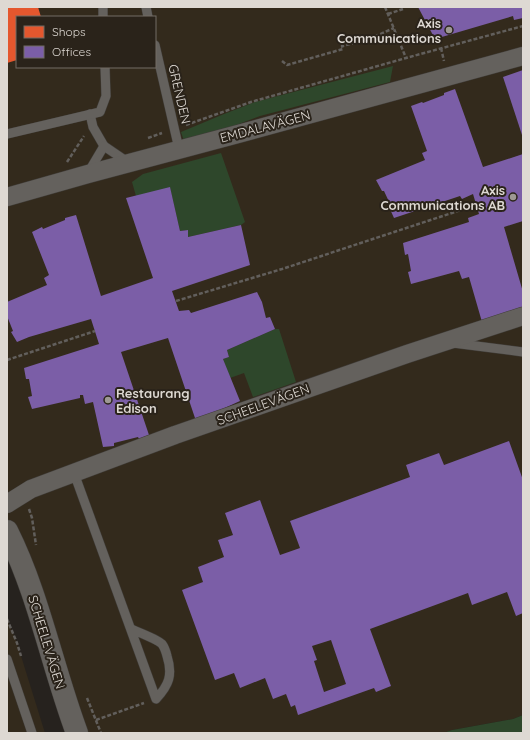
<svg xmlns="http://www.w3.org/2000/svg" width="530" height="740" font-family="Quicksand,sans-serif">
	<rect width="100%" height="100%" fill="#26221e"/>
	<g fill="#332a1c" fill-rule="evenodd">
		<path d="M7 7H523V715L513 719 452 730 443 733H77L7 531ZM17 17H155V67H17Z"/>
		<path d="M7 619 17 643 45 733H7Z"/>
	</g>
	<g fill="#2e472b">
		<path d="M393 66 390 82 260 116 231 127 184 141 181 132 224 114 255 102Z"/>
		<path d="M221 153 245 222 241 225 188 237V230L180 231 170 188 136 196 132 182 143 174Z"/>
		<path d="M275 329H279L296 382 253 397 244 373 230 378 223 359 229 357 227 350Z"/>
		<path d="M523 715V733H443L452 730 513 719Z"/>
	</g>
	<path fill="#e4572e" d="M7 7H38L41 17H17V60L7 63Z"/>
	<g fill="#7b5ea7" fill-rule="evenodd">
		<path d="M418 7H523V18L514 20 513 16 435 39Z"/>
		<path d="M523 70V138L503 77Z"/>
		<path d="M455 89 483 167 523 154V221L504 227 523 292V313L482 322 469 277 462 279 459 271 411 284 408 272 411 271 408 254 405 255 403 243 469 222 468 218 479 214 473 194 462 199 460 196 394 218 389 207 391 206 384 191H382L376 180 425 160 422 153 427 151 411 106 422 102 423 103 444 95V93Z"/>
		<path d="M170 187 180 231 188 230V237L241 225 250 265 172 291 179 311 189 310 191 313 257 292 262 302 266 318 270 317 275 329 227 350 229 357 223 359 240 401 196 421 168 338 121 352 149 435 139 439 138 437 114 443V446L103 447 93 402 85 404 83 395H80V398L32 409 28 397 32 396 29 379H26L24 368 99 344 91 319 29 337 17 342 11 332 13 331 7 316V302L47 285 44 278 49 275 32 232 42 227 43 229 65 220V218L76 215 101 296 153 278 126 198Z"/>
		<path d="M509 441 523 480V613L516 616 507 592 472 605 468 593 370 629 391 686 376 692 374 688 298 715 295 705 291 707 286 694 273 699 265 678 240 688 234 673 215 680 182 590 203 582 198 567 224 557 218 540 233 535 225 513 260 500 280 555 300 548 290 521 410 477 406 465 439 453 444 465ZM331 640 346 684 324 692 314 661 317 660 312 646Z"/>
	</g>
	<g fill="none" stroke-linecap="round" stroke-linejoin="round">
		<g stroke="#403d39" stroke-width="10">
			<g id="service">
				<path d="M103 7V17"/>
				<path d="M146 7 148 17"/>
				<path d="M155 45 179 149"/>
				<path d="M90 114 93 127 104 146"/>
				<path d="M7 134 100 112 106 96 105 67"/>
				<path d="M88 173 104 146 129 163"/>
				<path d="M453 343 523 352"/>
				<path d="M74 473 156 699C169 685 173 675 167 656 166 652 165 648 162 644 157 639 138 632 131 629"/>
				<path d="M7 659 32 733"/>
			</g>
		</g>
		<g stroke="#403d39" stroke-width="19">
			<g id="minor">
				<path d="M7 197 88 174 238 134 523 56"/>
				<path d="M7 504 31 489 175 435 407 354 523 316"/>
			</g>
		</g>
		<g stroke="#403d39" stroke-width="23">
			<path id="tertiary" d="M7 531C39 595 52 666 77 733"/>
		</g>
		<g stroke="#625f5c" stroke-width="2.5" stroke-dasharray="4 2" stroke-linecap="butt">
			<path d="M385 7 406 58"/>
			<path d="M388 14 403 9"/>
			<path d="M441 48 444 61"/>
			<path d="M282 61 287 65 343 49 342 46 369 39 394 28"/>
			<path d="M186 125 251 102 406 58 523 26"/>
			<path d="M148 138 162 133"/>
			<path d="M67 162 84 136"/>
			<path d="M176 301 282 269 476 205"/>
			<path d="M7 360 95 331"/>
			<path d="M29 509 32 518 36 545"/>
			<path d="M7 619 17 643 21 656"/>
			<path d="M87 698 101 733"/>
			<path d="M96 720 144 703"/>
		</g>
		<use href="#service" stroke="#64615d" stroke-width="9"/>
		<use href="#minor" stroke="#64615d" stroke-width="18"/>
		<use href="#tertiary" stroke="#64615d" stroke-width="22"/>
	</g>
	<g fill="#9e9994" stroke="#2a231a" stroke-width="1.5">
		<circle cx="449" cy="30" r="4"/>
		<circle cx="513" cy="197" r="4"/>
		<circle cx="108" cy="400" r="4"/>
	</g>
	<g text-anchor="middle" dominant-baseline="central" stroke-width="4" stroke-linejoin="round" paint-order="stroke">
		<g font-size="13" font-weight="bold" fill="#ded9d3" stroke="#2a231a" text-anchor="end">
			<text x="441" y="23">Axis<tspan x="441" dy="15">Communications</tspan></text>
			<text x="505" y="190">Axis<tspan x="505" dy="15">Communications AB</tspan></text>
			<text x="116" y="393" text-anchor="start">Restaurang<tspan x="116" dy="15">Edison</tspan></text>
		</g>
		<g font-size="13" fill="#ded9d3" stroke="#2a231a">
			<text transform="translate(180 94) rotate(77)">GRENDEN</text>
			<text transform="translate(265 126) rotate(-15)">EMDALAVÄGEN</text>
			<text transform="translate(263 404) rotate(-20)">SCHEELEVÄGEN</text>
			<text transform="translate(47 642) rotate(73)">SCHEELEVÄGEN</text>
		</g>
	</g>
	<rect width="530" height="740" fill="none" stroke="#ded9d3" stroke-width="16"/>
	<rect x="16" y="16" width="140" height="52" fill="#2a231a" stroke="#726c64"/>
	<rect x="24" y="26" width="20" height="12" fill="#e4572e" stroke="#726c64"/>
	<text x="52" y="36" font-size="12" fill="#ded9d3">Shops</text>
	<rect x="24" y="46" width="20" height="12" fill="#7b5ea7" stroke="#726c64"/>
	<text x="52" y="56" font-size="12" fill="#ded9d3">Offices</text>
</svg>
